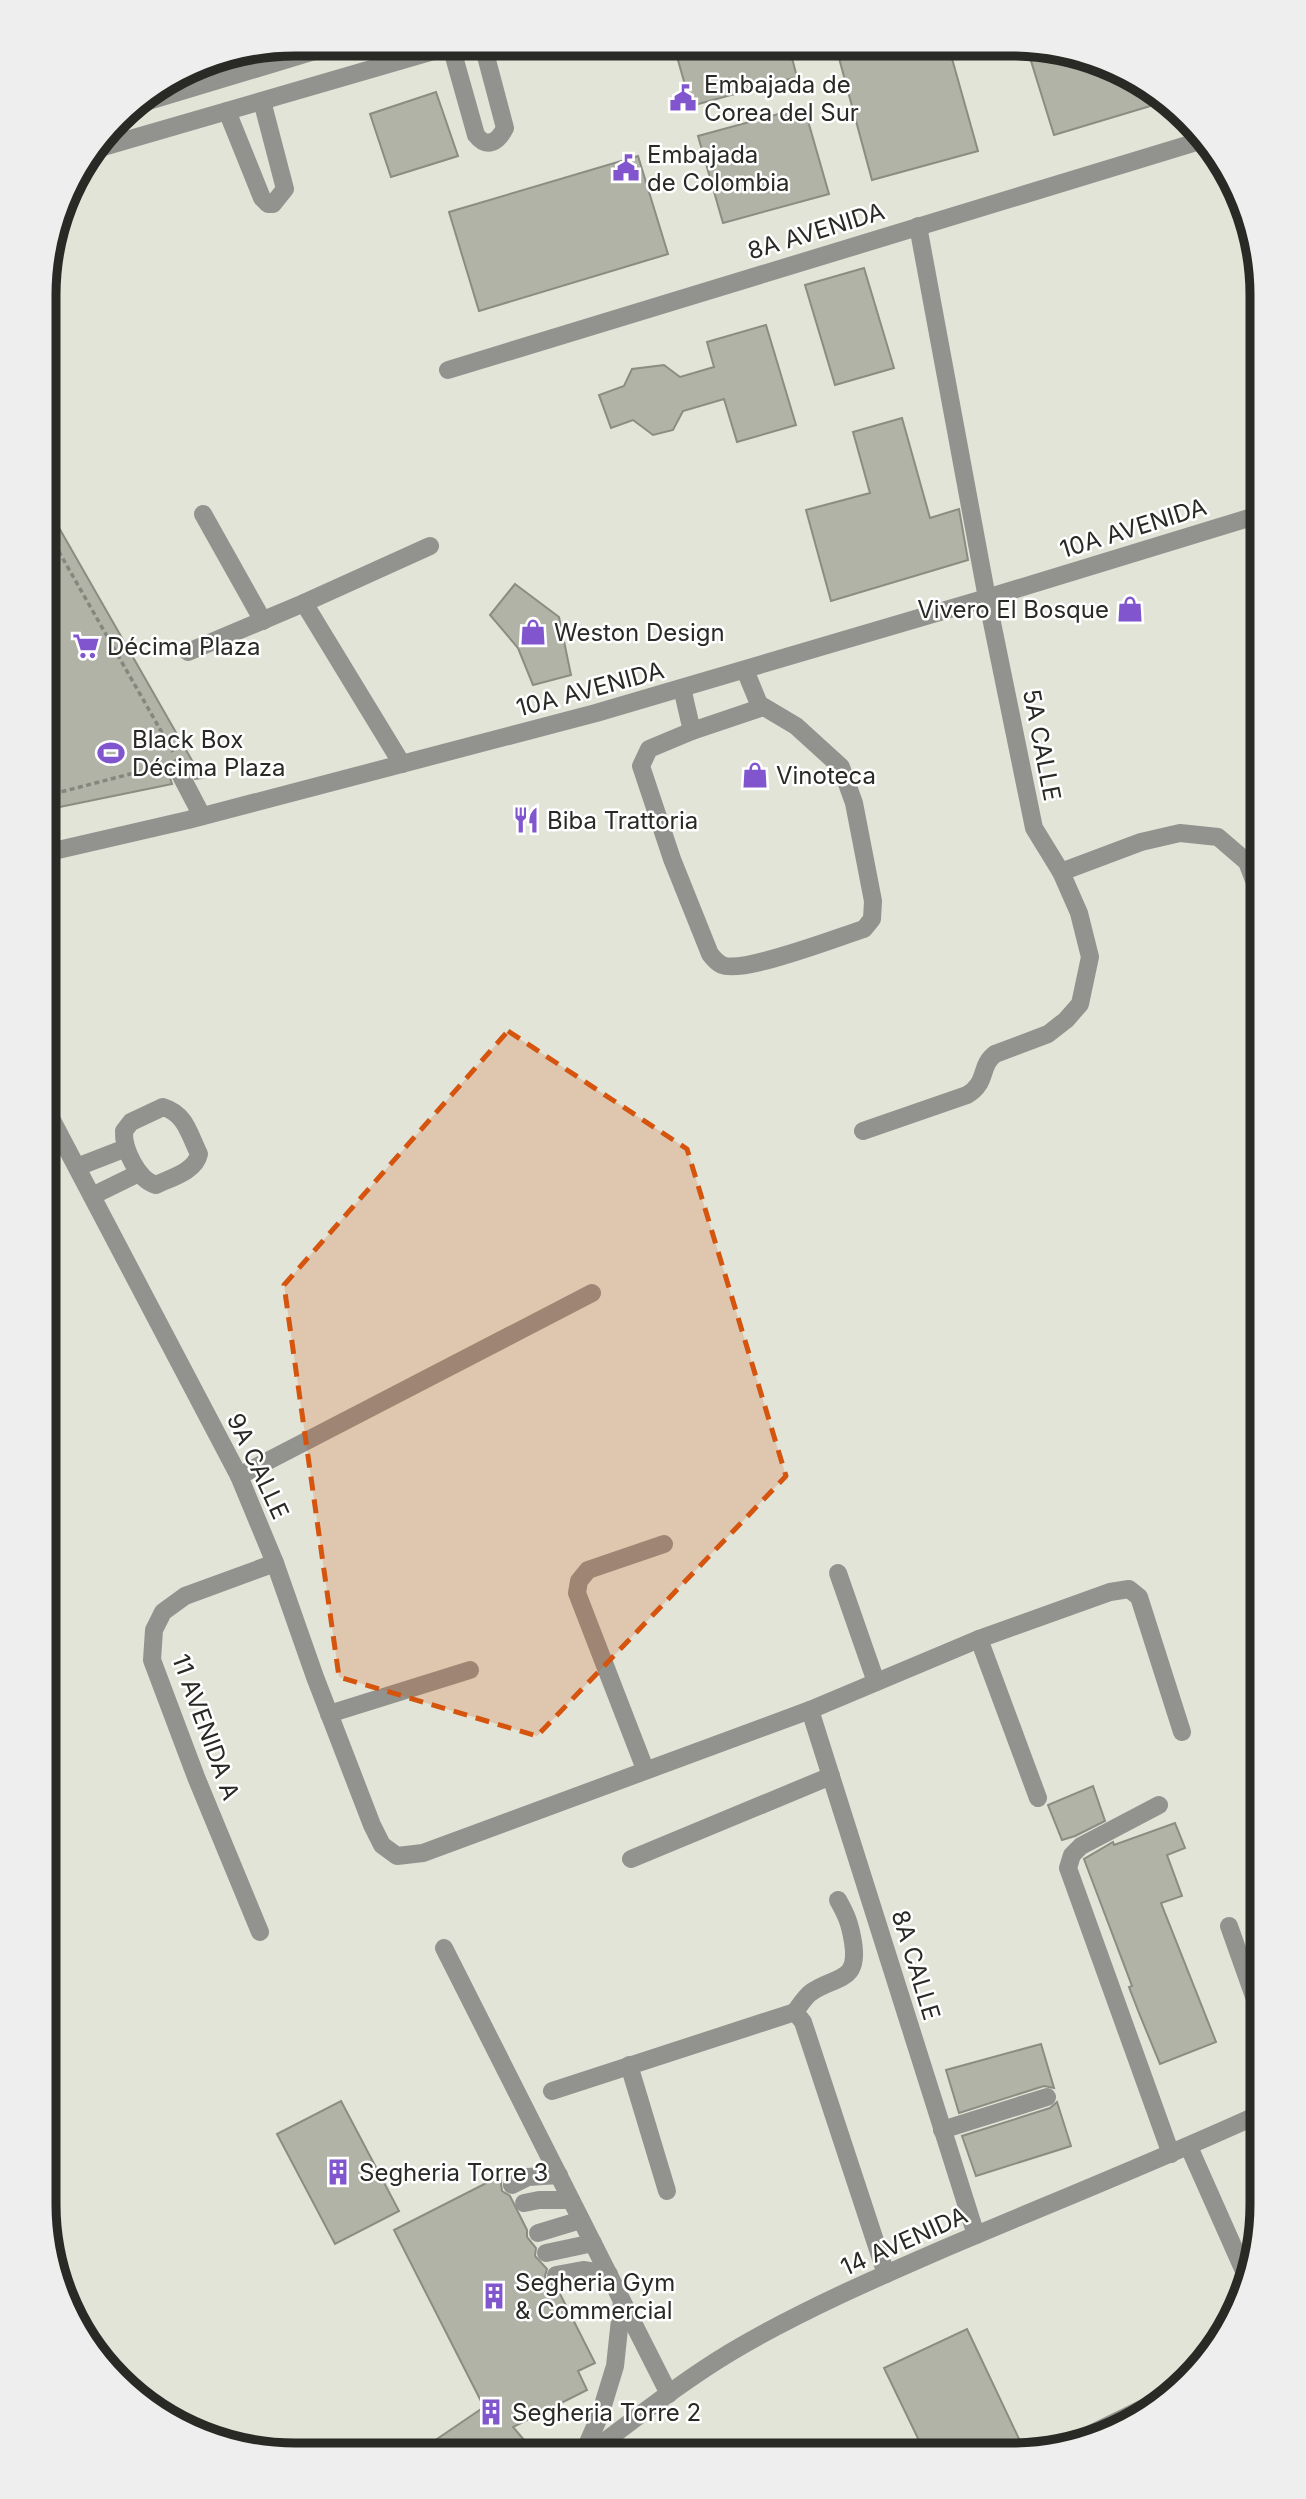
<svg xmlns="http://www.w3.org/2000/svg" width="1306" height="2499" font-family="Inter,sans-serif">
	<rect width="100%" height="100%" fill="#e1e4d7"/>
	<g fill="#b1b3a7" stroke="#8a8d81" stroke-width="2">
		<path d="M674 46 789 47 797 77 691 106Z"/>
		<path d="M836 47 949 48 978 151 872 180Z"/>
		<path d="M1027 48 1060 49 1167 101 1054 135Z"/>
		<path d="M436 92 458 156 391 177 370 114Z"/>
		<path d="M804 107 829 194 723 223 698 136Z"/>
		<path d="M638 156 668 254 479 311 449 212Z"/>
		<path d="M864 268 894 368 835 385 805 285Z"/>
		<path d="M766 325 796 425 737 442 724 399 683 411 673 430 653 435 633 420 611 428 599 395 624 386 632 369 664 365 680 377 714 367 707 342Z"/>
		<path d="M902 418 930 518 959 509 968 560 831 601 806 510 870 493 853 432Z"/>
		<path d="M46 505 202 778 195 779 188 764 178 759 169 763 167 769 172 784 45 810Z"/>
		<path d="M515 584 559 617 571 675 533 685 518 648 490 615Z"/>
		<path d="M1093 1786 1105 1821 1075 1836 1062 1840 1048 1805Z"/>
		<path d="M1175 1823 1185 1848 1167 1855 1182 1896 1161 1903 1216 2042 1160 2064 1139 2013 1129 1987 1132 1986 1084 1859 1113 1842 1114 1845Z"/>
		<path d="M1041 2044 1054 2088 1044 2086 959 2113 946 2070Z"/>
		<path d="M341 2101 399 2211 335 2244 277 2134Z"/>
		<path d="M1057 2102 1071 2146 976 2176 962 2136 1050 2108Z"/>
		<path d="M500 2176 502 2191 510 2196 527 2230V2237L536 2248 535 2256 547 2269 545 2276 547 2282 556 2286 595 2363 578 2371 587 2390 513 2427 536 2454H415L484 2407 394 2230Z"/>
		<path d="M967 2329 1020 2441 990 2455H926L884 2368Z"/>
	</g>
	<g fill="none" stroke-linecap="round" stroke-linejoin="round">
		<g stroke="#85877e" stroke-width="3.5" stroke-dasharray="5 3.5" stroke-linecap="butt">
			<path d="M46 529 173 752"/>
			<path d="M45 796 161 766"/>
		</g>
		<g stroke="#92938e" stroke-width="18">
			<path d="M451 46 476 135C487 149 498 142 505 128L483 45"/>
			<path d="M129 107 338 44"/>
			<path d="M227 111 262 198 268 204H273L285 189 262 101"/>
			<path d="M96 149 454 45"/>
			<path d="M448 370 1200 141"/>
			<path d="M203 514 263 621"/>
			<path d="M304 603 402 764"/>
			<path d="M188 652 304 603 430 546"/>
			<path d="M682 688 692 731 649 749 641 766 672 859 710 954C713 958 718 963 722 965 744 974 838 937 864 929L872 919 873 901 854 803 841 767 796 726 759 704 745 670"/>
			<path d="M692 731 763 707"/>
			<path d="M178 770 202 816"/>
			<path d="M45 853 188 820 596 713 987 598 1262 514"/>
			<path d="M1061 872 1141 842 1180 833 1218 837 1247 862 1262 901"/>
			<path d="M45 1107 239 1476 275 1563 315 1677 372 1825 382 1845 397 1856 423 1853 810 1710 979 1639 1110 1592 1129 1589 1139 1597 1182 1732"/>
			<path d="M163 1107C186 1114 189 1134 199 1154 195 1172 170 1178 156 1185 138 1180 123 1149 124 1131L131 1122Z"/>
			<path d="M863 1131 967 1095C988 1083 979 1066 995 1054L1048 1034 1066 1020 1080 1004 1090 957 1079 913 1061 872 1034 828 987 598 918 226"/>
			<path d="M77 1167 126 1148"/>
			<path d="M92 1196 139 1173"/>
			<path d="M239 1476 592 1293"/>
			<path d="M838 1573 876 1682"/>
			<path d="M979 1639 1038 1798"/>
			<path d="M810 1710 976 2235"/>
			<path d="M329 1714 470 1670"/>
			<path d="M645 1769 577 1593 579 1581 588 1570 664 1544"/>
			<path d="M1159 1805 1081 1846 1072 1855 1068 1868 1171 2154"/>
			<path d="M631 1859 831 1776"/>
			<path d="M1229 1926 1262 2019"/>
			<path d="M260 1932 196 1777 152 1660 154 1630 163 1612 185 1596 275 1563"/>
			<path d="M444 1948 669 2394"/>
			<path d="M795 2012C799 2006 804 1999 809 1994 833 1975 860 1985 853 1942 850 1924 847 1916 838 1900"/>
			<path d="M629 2065 667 2191"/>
			<path d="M552 2091 795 2012 803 2022 886 2274"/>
			<path d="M942 2130 1047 2097"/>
			<path d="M1189 2147 1248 2280"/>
			<path d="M512 2185 528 2177 559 2175"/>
			<path d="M524 2203 539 2200H571"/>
			<path d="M538 2233 581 2220"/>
			<path d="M546 2253 593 2243"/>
			<path d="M556 2275 583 2270 609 2274"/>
			<path d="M1066 2446 1170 2395"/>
			<path d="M583 2454 600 2415 615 2366 622 2301"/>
			<path d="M588 2454C635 2419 681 2382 731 2352 800 2311 876 2278 950 2246 1054 2202 1159 2160 1262 2113"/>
		</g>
	</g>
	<path fill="#d5540e" fill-opacity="0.2" stroke="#d5540e" stroke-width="5" stroke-dasharray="14 9" stroke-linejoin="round" d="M508 1031 687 1149 786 1476 537 1736 339 1677 284 1285Z"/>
	<defs>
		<g id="civic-bare" transform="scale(2.1)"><path d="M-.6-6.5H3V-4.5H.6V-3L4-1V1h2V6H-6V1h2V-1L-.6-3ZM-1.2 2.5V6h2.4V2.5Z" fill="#8055ce" stroke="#fff" stroke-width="2.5" paint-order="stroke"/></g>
		<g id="shop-bare" transform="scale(2.1)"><path d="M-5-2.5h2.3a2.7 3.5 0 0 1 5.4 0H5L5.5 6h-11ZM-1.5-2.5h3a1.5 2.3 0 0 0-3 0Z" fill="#8055ce" stroke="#fff" stroke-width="2.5" paint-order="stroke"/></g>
		<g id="supermarket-bare" transform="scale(2.1)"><path d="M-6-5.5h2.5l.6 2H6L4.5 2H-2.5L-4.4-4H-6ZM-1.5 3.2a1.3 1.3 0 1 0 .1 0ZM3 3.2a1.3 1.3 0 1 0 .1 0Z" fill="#8055ce" stroke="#fff" stroke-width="2.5" paint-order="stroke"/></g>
		<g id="stadium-bare" transform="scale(2.1)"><path d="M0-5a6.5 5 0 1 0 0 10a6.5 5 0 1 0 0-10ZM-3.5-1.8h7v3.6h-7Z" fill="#8055ce" stroke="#fff" stroke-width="2.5" paint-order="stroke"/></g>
		<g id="restaurant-bare" transform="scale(2.1)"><path d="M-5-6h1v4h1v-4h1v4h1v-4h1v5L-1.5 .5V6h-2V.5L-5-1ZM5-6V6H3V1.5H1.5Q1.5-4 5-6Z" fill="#8055ce" stroke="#fff" stroke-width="2.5" paint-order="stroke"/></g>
		<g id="building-bare" transform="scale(2.1)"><path d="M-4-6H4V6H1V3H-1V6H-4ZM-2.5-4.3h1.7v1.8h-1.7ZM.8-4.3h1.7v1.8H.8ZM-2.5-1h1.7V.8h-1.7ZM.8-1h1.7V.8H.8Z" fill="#8055ce" stroke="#fff" stroke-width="2.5" paint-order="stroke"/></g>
	</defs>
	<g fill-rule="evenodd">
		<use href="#civic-bare" x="683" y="98"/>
		<use href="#civic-bare" x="626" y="168"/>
		<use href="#shop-bare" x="1130" y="609"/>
		<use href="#shop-bare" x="533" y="632"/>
		<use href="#supermarket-bare" x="86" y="646"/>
		<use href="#stadium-bare" x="111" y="753"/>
		<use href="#shop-bare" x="755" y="775"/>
		<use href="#restaurant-bare" x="526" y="820"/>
		<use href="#building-bare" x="338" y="2172"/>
		<use href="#building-bare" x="494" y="2296"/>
		<use href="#building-bare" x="491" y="2412"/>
	</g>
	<g text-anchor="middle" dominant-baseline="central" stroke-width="5" stroke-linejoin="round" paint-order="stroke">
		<g font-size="24" fill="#292a25" stroke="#fff" text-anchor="start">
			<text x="704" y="84">Embajada de<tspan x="704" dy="28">Corea del Sur</tspan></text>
			<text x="647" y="154">Embajada<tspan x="647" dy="28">de Colombia</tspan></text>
			<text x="1109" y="609" text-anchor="end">Vivero El Bosque</text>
			<text x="554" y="632">Weston Design</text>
			<text x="107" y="646">Décima Plaza</text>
			<text x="132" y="739">Black Box<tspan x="132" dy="28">Décima Plaza</tspan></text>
			<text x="776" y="775">Vinoteca</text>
			<text x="547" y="820">Biba Trattoria</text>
			<text x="359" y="2172">Segheria Torre 3</text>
			<text x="515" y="2282">Segheria Gym<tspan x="515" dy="28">&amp; Commercial</tspan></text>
			<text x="512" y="2412">Segheria Torre 2</text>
		</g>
		<g font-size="24" fill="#292a25" stroke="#fff">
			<text transform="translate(816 231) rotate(-17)">8A AVENIDA</text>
			<text transform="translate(1133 528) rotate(-17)">10A AVENIDA</text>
			<text transform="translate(590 689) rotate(-15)">10A AVENIDA</text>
			<text transform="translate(1042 745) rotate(79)">5A CALLE</text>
			<text transform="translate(258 1466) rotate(65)">9A CALLE</text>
			<text transform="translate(206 1727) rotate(70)">11 AVENIDA A</text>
			<text transform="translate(916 1965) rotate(73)">8A CALLE</text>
			<text transform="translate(904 2241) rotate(-24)">14 AVENIDA</text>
		</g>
	</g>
	<path d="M0 0H1306V2499H0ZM295 56H1011A239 239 0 0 1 1250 295V2204A239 239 0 0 1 1011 2443H295A239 239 0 0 1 56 2204V295A239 239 0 0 1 295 56Z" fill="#eee" fill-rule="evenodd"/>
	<path fill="none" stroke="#292a25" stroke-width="9" d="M295 56H1011A239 239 0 0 1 1250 295V2204A239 239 0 0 1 1011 2443H295A239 239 0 0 1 56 2204V295A239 239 0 0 1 295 56Z"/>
</svg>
